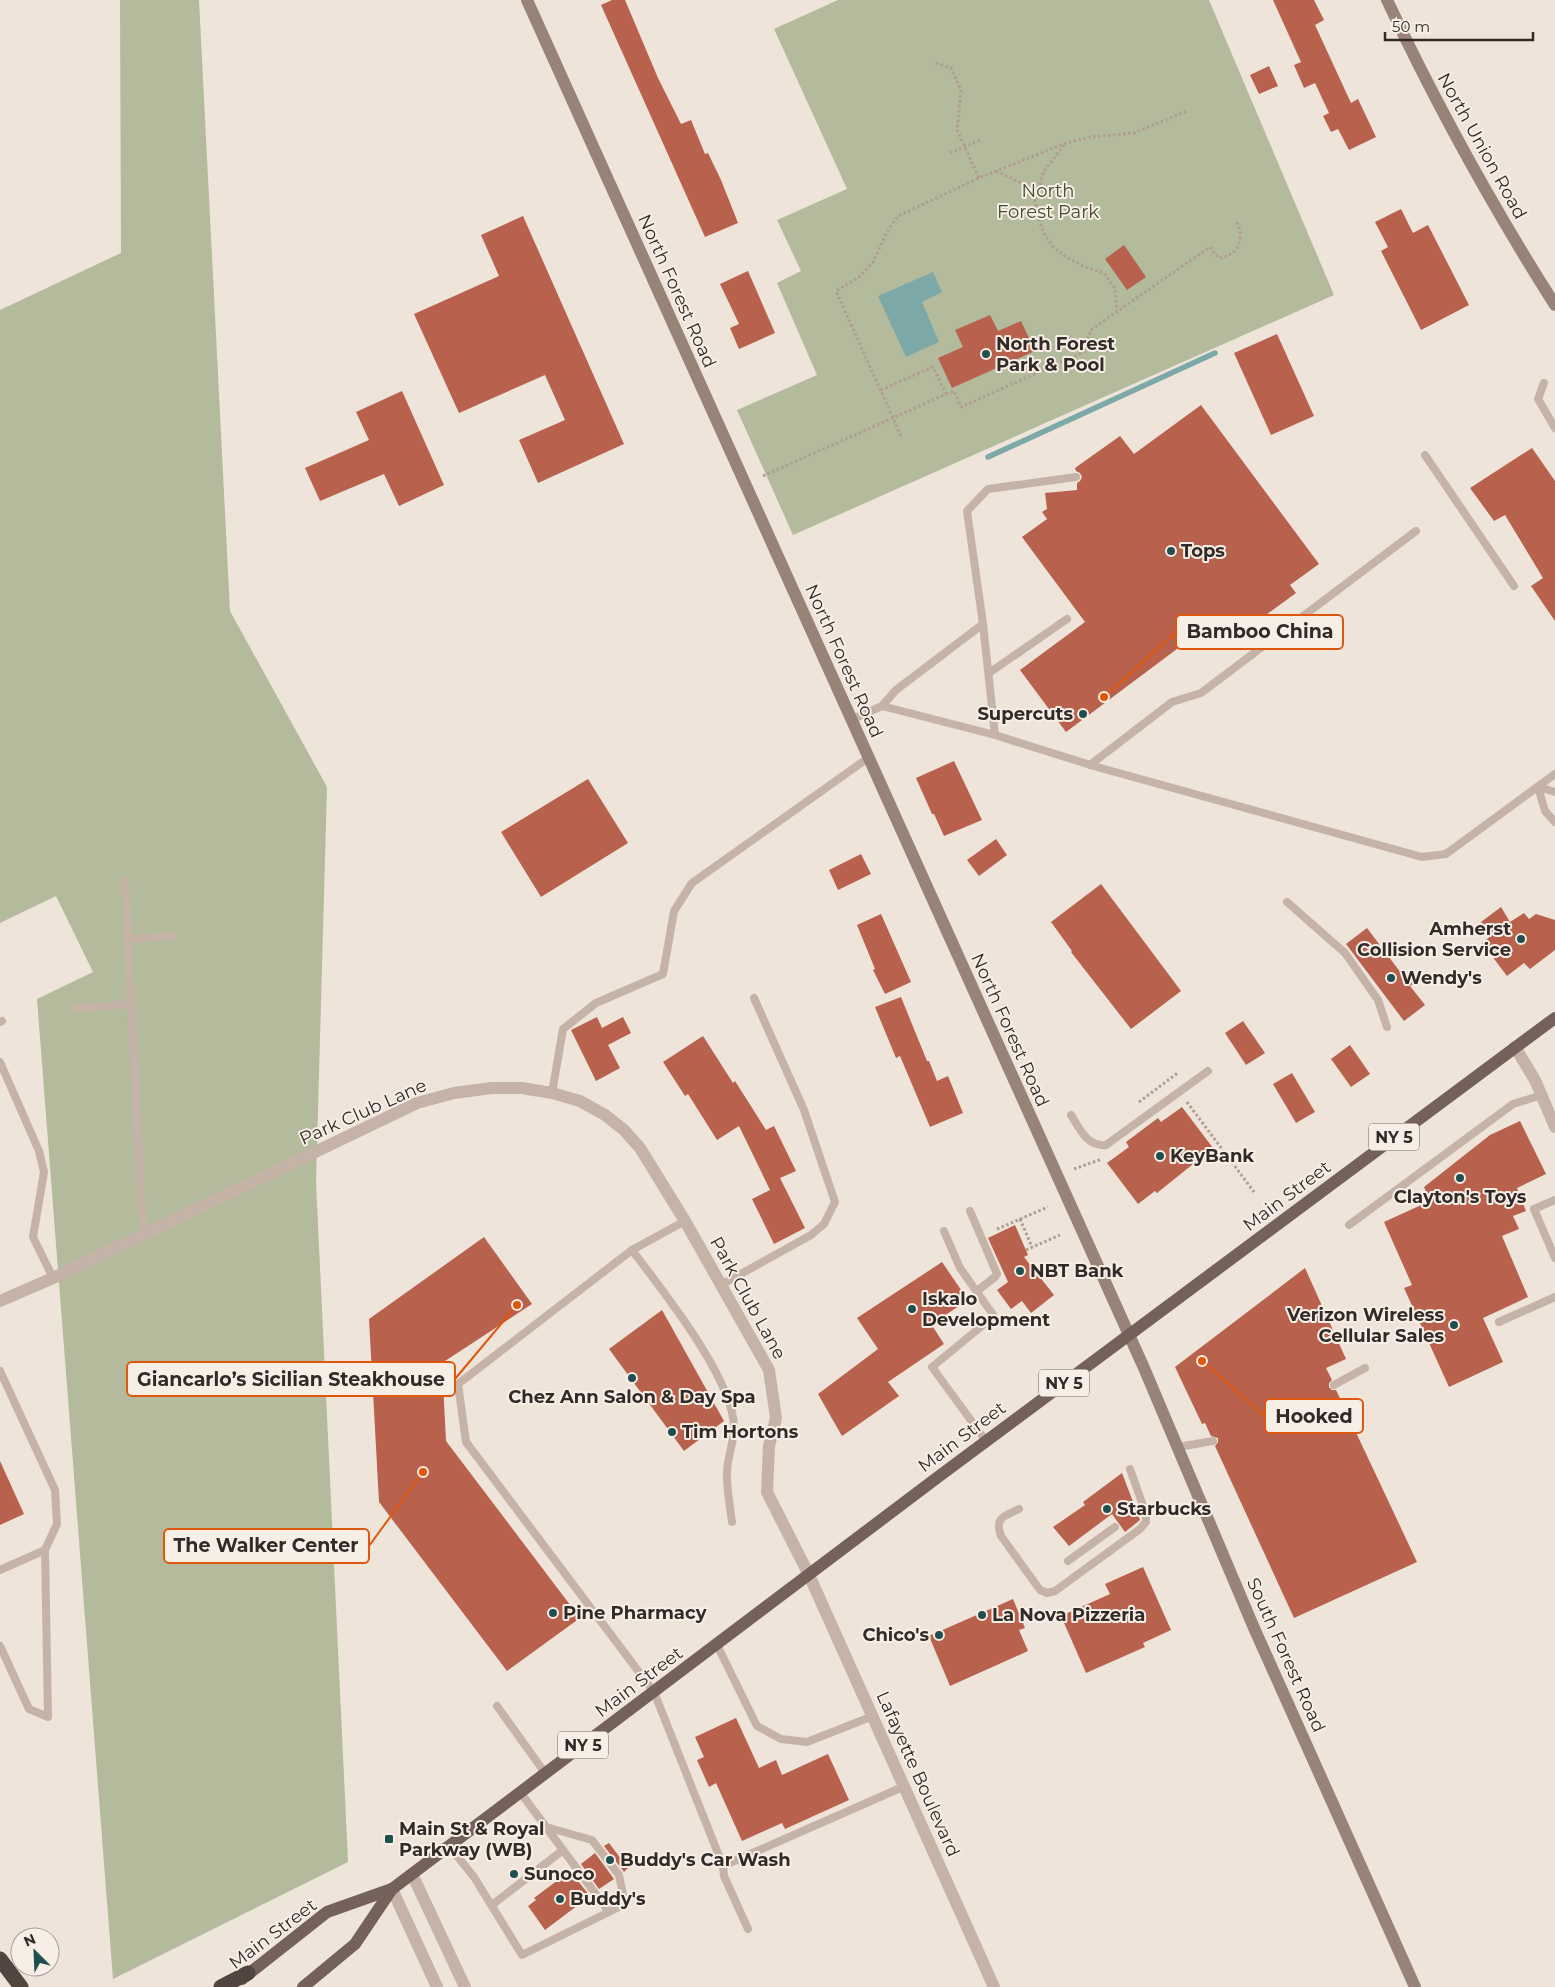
<svg xmlns="http://www.w3.org/2000/svg" width="1555" height="1987" font-family="Montserrat,sans-serif">
	<rect width="100%" height="100%" fill="#eee4da"/>
	<g fill="#b3bb9c">
		<path d="M120 0H199L230 611 327 787 316 1182 348 1862 113 1979 37 999 93 972 56 896 0 923V310L121 253Z"/>
		<path d="M838 0H1209L1334 295 793 535 737 410 817 375 777 283 801 271 777 220 847 189 774 29Z"/>
	</g>
	<path fill="#7ca8a7" d="M933 272 942 292 922 302 939 342 906 357 878 296Z"/>
	<g fill="none" stroke-linecap="round" stroke-linejoin="round">
		<path stroke="#7ca8a7" stroke-width="5.5" d="M988 457 1215 353"/>
	</g>
	<g fill="#b8624e">
		<path d="M612 0H625L658 78 681 124 691 120 705 154 708 153 721 180 738 223 705 237 601 5Z"/>
		<path d="M1273 0H1314L1324 20 1315 25 1351 103 1358 99 1376 137 1349 150 1338 129 1331 132 1323 116 1329 113 1315 83 1304 88 1294 65 1301 62Z"/>
		<path d="M1269 66 1278 86 1259 94 1250 75Z"/>
		<path d="M1401 209 1413 233 1428 225 1469 305 1421 330 1381 251 1388 247 1375 222Z"/>
		<path d="M523 216 624 444 538 483 519 440 565 420 545 375 459 413 414 314 499 276 481 235Z"/>
		<path d="M1124 245 1146 277 1127 290 1105 259Z"/>
		<path d="M748 271 775 333 739 349 730 328 739 324 720 284Z"/>
		<path d="M990 315 998 331 1021 321 1035 351 952 388 938 358 963 347 955 330Z"/>
		<path d="M1277 334 1314 416 1271 435 1234 353Z"/>
		<path d="M402 391 444 485 399 506 384 474 320 501 305 468 369 440 356 412Z"/>
		<path d="M1201 405 1319 564 1290 585 1296 593 1237 636 1232 628 1202 649 1193 637 1066 732 1020 670 1085 622 1022 537 1047 519 1042 512 1047 509 1045 493 1077 490V483L1080 481 1082 477 1080 473 1076 471 1075 468 1120 436 1134 454Z"/>
		<path d="M1532 448 1555 481V621L1531 586 1543 578 1505 515 1494 521 1470 488Z"/>
		<path d="M954 761 982 820 944 836 934 814H932L916 778Z"/>
		<path d="M588 779 628 843 541 897 501 832Z"/>
		<path d="M996 839 1007 855 979 876 967 860Z"/>
		<path d="M861 854 871 874 838 890 829 870Z"/>
		<path d="M1101 884 1181 991 1131 1029 1071 952 1072 951 1051 922Z"/>
		<path d="M1501 907 1510 922 1524 913 1529 919 1536 914 1555 920V950L1530 969 1524 963 1507 976 1482 943 1492 935 1481 922Z"/>
		<path d="M881 914 911 982 885 994 873 970 875 969 857 925Z"/>
		<path d="M1367 928 1401 973 1405 970 1415 983 1410 986 1425 1005 1404 1021 1346 944Z"/>
		<path d="M901 997 927 1061H929L937 1081 948 1076 963 1113 930 1127 900 1056 896 1058 875 1007Z"/>
		<path d="M597 1017 602 1028 623 1017 631 1033 608 1045 620 1068 596 1081 571 1030Z"/>
		<path d="M1243 1021 1265 1053 1246 1065 1225 1033Z"/>
		<path d="M703 1036 733 1083 735 1081 766 1130 774 1126 796 1171 780 1178 805 1228 774 1244 752 1199 770 1190 739 1126 717 1140 688 1094 685 1096 663 1062Z"/>
		<path d="M1350 1045 1370 1074 1351 1087 1331 1059Z"/>
		<path d="M1292 1073 1315 1112 1296 1123 1273 1084Z"/>
		<path d="M1182 1107 1213 1148 1157 1193 1155 1191 1138 1204 1107 1163 1129 1147 1126 1142 1158 1118 1161 1122Z"/>
		<path d="M1520 1121 1546 1174 1517 1188 1526 1211 1513 1216 1519 1229 1502 1236 1528 1297 1483 1318 1503 1362 1449 1387 1404 1288 1412 1285 1384 1222 1430 1201 1424 1187 1490 1135Z"/>
		<path d="M1015 1225 1028 1255 1024 1257 1054 1295 1031 1313 1022 1301 1011 1309 997 1290 1008 1282 988 1238Z"/>
		<path d="M484 1237 532 1304 442 1363 446 1441 580 1618 507 1671 379 1502 369 1319Z"/>
		<path d="M942 1262 968 1300 941 1318 942 1321 933 1327 944 1344 888 1382 899 1396 842 1436 818 1394 878 1349 857 1318Z"/>
		<path d="M1305 1268 1346 1359 1326 1368 1332 1380 1329 1383V1387L1332 1390H1336L1417 1562 1294 1618 1215 1446 1218 1442V1438L1211 1436 1205 1423 1202 1424 1175 1367Z"/>
		<path d="M662 1310 724 1421 684 1451 609 1349Z"/>
		<path d="M0 1461 24 1514 0 1525Z"/>
		<path d="M1122 1473 1140 1520 1125 1532 1112 1514 1069 1546 1053 1527 1085 1505 1083 1502Z"/>
		<path d="M1143 1567 1171 1630 1143 1643 1145 1647 1086 1673 1061 1616 1110 1594 1105 1584Z"/>
		<path d="M1013 1599 1025 1628 1019 1630 1028 1651 950 1686 929 1636Z"/>
		<path d="M736 1718 759 1768 776 1760 782 1775 828 1754 849 1800 785 1829 782 1823 742 1841 716 1783 709 1787 697 1760 704 1757 695 1737Z"/>
		<path d="M609 1843 628 1868 624 1872 604 1846Z"/>
		<path d="M595 1853 614 1879 599 1889 581 1864Z"/>
		<path d="M570 1871 590 1896 545 1930 528 1906 536 1900 534 1898Z"/>
	</g>
	<g fill="none" stroke-linecap="round" stroke-linejoin="round">
		<g stroke="#b09d92" stroke-width="3" stroke-dasharray="2.5 2.5" stroke-linecap="butt">
			<path d="M936 63 951 68 961 90 957 130 979 178"/>
			<path d="M950 153 980 140"/>
			<path d="M996 171 1025 185 1034 196 1038 218 1045 235 1053 247 1066 257 1085 267 1104 273 1115 288 1117 311"/>
			<path d="M1035 199 1044 171 1065 144"/>
			<path d="M946 394 954 391 961 407 1086 351V342L1092 329 1210 247 1218 258C1238 257 1246 237 1236 221"/>
			<path d="M901 436 836 291 859 277 873 262 888 230 898 216 979 178 1066 143 1091 137 1134 133 1187 111"/>
			<path d="M763 476 946 394 933 367 881 390"/>
			<path d="M1139 1102 1179 1072"/>
			<path d="M1187 1102 1254 1192"/>
			<path d="M1074 1169 1102 1159"/>
			<path d="M1020 1219 1032 1247"/>
			<path d="M997 1229 1048 1207"/>
			<path d="M1026 1250 1060 1235"/>
		</g>
		<g stroke="#c5b3a7" stroke-width="8">
			<path d="M1544 383 1538 399 1555 428"/>
			<path d="M1425 455 1514 586"/>
			<path d="M989 673 1067 619"/>
			<path d="M882 706 995 735 1097 767 1422 857 1446 854 1555 774"/>
			<path d="M851 720 882 706 896 690 983 624"/>
			<path d="M995 735 983 624 967 511 988 489 1076 477"/>
			<path d="M1090 765 1172 702 1201 693 1416 531"/>
			<path d="M1538 787 1545 811 1555 822"/>
			<path d="M1538 787 1555 792"/>
			<path d="M125 881 143 1235"/>
			<path d="M1287 902 1345 953 1378 1000 1387 1027"/>
			<path d="M128 939 173 936"/>
			<path d="M76 1008 131 1004"/>
			<path d="M0 1022 2 1021"/>
			<path d="M0 1062 39 1151 44 1172 33 1237 53 1278"/>
			<path d="M552 1093 563 1029 596 1003 663 974 674 911 692 883 868 758"/>
			<path d="M1071 1115C1080 1129 1087 1147 1106 1145L1208 1071"/>
			<path d="M1555 1200 1534 1209 1555 1258"/>
			<path d="M970 1211 997 1274 995 1277 977 1291"/>
			<path d="M685 1221 632 1250 458 1384 466 1442 654 1692 723 1866 905 1786"/>
			<path d="M1349 1225 1513 1104 1542 1095"/>
			<path d="M944 1231 960 1268 994 1316 932 1367 986 1441"/>
			<path d="M632 1250C662 1290 733 1378 734 1427 734 1444 726 1460 727 1476 727 1491 730 1507 732 1522"/>
			<path d="M721 1285 811 1235 824 1224 835 1202 804 1110 754 998"/>
			<path d="M1499 1322 1555 1297"/>
			<path d="M0 1371 55 1490 57 1524 45 1550 48 1717 29 1709 0 1646"/>
			<path d="M1334 1385 1365 1368"/>
			<path d="M1178 1447 1213 1441"/>
			<path d="M1019 1509C1004 1516 994 1518 1001 1536L1040 1590 1047 1593 1055 1591 1140 1529 1146 1522V1514L1130 1469"/>
			<path d="M1068 1561 1115 1527"/>
			<path d="M0 1570 45 1550"/>
			<path d="M717 1645 757 1726 781 1739 807 1742 873 1716"/>
			<path d="M497 1706 545 1773"/>
			<path d="M520 1792 609 1912"/>
			<path d="M449 1846 474 1877 522 1955 625 1904 619 1875 592 1840 546 1827"/>
			<path d="M723 1866 724 1876 748 1929"/>
			<path d="M492 1905 563 1850"/>
		</g>
		<g stroke="#c5b3a7" stroke-width="12">
			<path d="M1515 1047 1535 1080 1555 1127"/>
			<path d="M0 1301 53 1278 417 1103 454 1093 492 1088H522L552 1093 580 1101 605 1115 624 1130 640 1148 685 1221 769 1370 776 1418 769 1446 767 1492 809 1575 994 1987"/>
			<path d="M412 1874 465 1987"/>
			<path d="M392 1889 437 1987"/>
		</g>
		<g stroke="#988379" stroke-width="12">
			<path d="M527 0 1144 1368 1254 1628 1415 1987"/>
			<path d="M1387 0C1437 106 1492 206 1555 305"/>
		</g>
		<g stroke="#73615a" stroke-width="12">
			<path d="M242 1979 327 1912 392 1889 938 1477 1555 1018"/>
			<path d="M303 1987 355 1944 392 1889"/>
		</g>
		<g stroke="#52443f" stroke-width="15">
			<path d="M0 1959 21 1987"/>
			<path d="M221 1987 248 1973"/>
		</g>
	</g>
	<g fill="#214f4f" stroke="#f7eee6" stroke-width="2">
		<circle cx="986" cy="354" r="5"/>
		<circle cx="1171" cy="551" r="5"/>
		<circle cx="1083" cy="714" r="5"/>
		<circle cx="1521" cy="939" r="5"/>
		<circle cx="1391" cy="978" r="5"/>
		<circle cx="1160" cy="1156" r="5"/>
		<circle cx="1460" cy="1178" r="5"/>
		<circle cx="1020" cy="1271" r="5"/>
		<circle cx="912" cy="1309" r="5"/>
		<circle cx="1454" cy="1325" r="5"/>
		<circle cx="632" cy="1378" r="5"/>
		<circle cx="672" cy="1432" r="5"/>
		<circle cx="1107" cy="1509" r="5"/>
		<circle cx="553" cy="1613" r="5"/>
		<circle cx="982" cy="1615" r="5"/>
		<circle cx="939" cy="1635" r="5"/>
		<rect x="384" y="1834" width="10" height="10" rx="2.5"/>
		<circle cx="610" cy="1860" r="5"/>
		<circle cx="514" cy="1874" r="5"/>
		<circle cx="560" cy="1899" r="5"/>
	</g>
	<g text-anchor="middle" dominant-baseline="central" stroke-width="4" stroke-linejoin="round" paint-order="stroke">
		<g fill="#f7eee6" stroke="#6d6560" stroke-width="1">
			<rect x="1369" y="1123.5" width="50" height="27" rx="4"/>
			<rect x="1039" y="1369.5" width="50" height="27" rx="4"/>
			<rect x="558" y="1731.5" width="50" height="27" rx="4"/>
		</g>
		<g font-size="16" font-weight="bold" fill="#322a27">
			<text x="1394" y="1137">NY 5</text>
			<text x="1064" y="1383">NY 5</text>
			<text x="583" y="1745">NY 5</text>
		</g>
		<g font-size="18" fill="#322a27" stroke="#f7eee6">
			<text transform="translate(1482 146) rotate(61)">North Union Road</text>
			<text transform="translate(677 291) rotate(66)">North Forest Road</text>
			<text transform="translate(844 661) rotate(66)">North Forest Road</text>
			<text transform="translate(1010 1030) rotate(66)">North Forest Road</text>
			<text transform="translate(363 1112) rotate(-24)">Park Club Lane</text>
			<text transform="translate(1287 1196) rotate(-37)">Main Street</text>
			<text transform="translate(748 1298) rotate(61)">Park Club Lane</text>
			<text transform="translate(962 1437) rotate(-37)">Main Street</text>
			<text transform="translate(1286 1655) rotate(66)">South Forest Road</text>
			<text transform="translate(639 1682) rotate(-37)">Main Street</text>
			<text transform="translate(918 1774) rotate(66)">Lafayette Boulevard</text>
			<text transform="translate(273 1934) rotate(-37)">Main Street</text>
		</g>
		<g font-size="18" fill="#444e2d" stroke="#f7eee6">
			<text x="1048" y="191">North<tspan x="1048" dy="21">Forest Park</tspan></text>
		</g>
		<g font-size="18" font-weight="bold" fill="#322a27" stroke="#f7eee6" text-anchor="start">
			<text x="996" y="344">North Forest<tspan x="996" dy="21">Park &amp; Pool</tspan></text>
			<text x="1181" y="551">Tops</text>
			<text x="1073" y="714" text-anchor="end">Supercuts</text>
			<text x="1511" y="929" text-anchor="end">Amherst<tspan x="1511" dy="21">Collision Service</tspan></text>
			<text x="1401" y="978">Wendy's</text>
			<text x="1170" y="1156">KeyBank</text>
			<text x="1460" y="1197" text-anchor="middle">Clayton's Toys</text>
			<text x="1030" y="1271">NBT Bank</text>
			<text x="922" y="1299">Iskalo<tspan x="922" dy="21">Development</tspan></text>
			<text x="1444" y="1315" text-anchor="end">Verizon Wireless<tspan x="1444" dy="21">Cellular Sales</tspan></text>
			<text x="632" y="1397" text-anchor="middle">Chez Ann Salon &amp; Day Spa</text>
			<text x="682" y="1432">Tim Hortons</text>
			<text x="1117" y="1509">Starbucks</text>
			<text x="563" y="1613">Pine Pharmacy</text>
			<text x="992" y="1615">La Nova Pizzeria</text>
			<text x="929" y="1635" text-anchor="end">Chico's</text>
			<text x="399" y="1829">Main St &amp; Royal<tspan x="399" dy="21">Parkway (WB)</tspan></text>
			<text x="620" y="1860">Buddy's Car Wash</text>
			<text x="524" y="1874">Sunoco</text>
			<text x="570" y="1899">Buddy's</text>
		</g>
	</g>
	<path fill="none" stroke="#df570d" stroke-width="2" d="M1104 697L1176 632M517 1305L455 1379M1202 1361L1265 1416M423 1472L369 1546"/>
	<g fill="#df570d" stroke="#f7eee6" stroke-width="2">
		<circle cx="1104" cy="697" r="5"/>
		<circle cx="517" cy="1305" r="5"/>
		<circle cx="1202" cy="1361" r="5"/>
		<circle cx="423" cy="1472" r="5"/>
	</g>
	<g fill="#f7eee6" stroke="#df570d" stroke-width="2">
		<rect x="1176" y="615" width="167" height="34" rx="5"/>
		<rect x="127" y="1362" width="328" height="34" rx="5"/>
		<rect x="1265" y="1399" width="98" height="34" rx="5"/>
		<rect x="164" y="1529" width="205" height="34" rx="5"/>
	</g>
	<g font-size="19" text-anchor="middle" font-weight="bold" fill="#322a27">
		<text x="1260" y="638">Bamboo China</text>
		<text x="291" y="1386">Giancarlo’s Sicilian Steakhouse</text>
		<text x="1314" y="1423">Hooked</text>
		<text x="266" y="1552">The Walker Center</text>
	</g>
	<g transform="translate(35 1952) rotate(336)"><circle r="24" fill="#f7eee6" stroke="#a8a09a"/>
	<path d="M0-4L9 19L0 12L-9 19Z" fill="#214f4f"/>
	<text y="-8" font-size="14" font-weight="bold" text-anchor="middle" fill="#322a27">N</text>
	</g>
	<path d="M1385 32v8h148v-8" fill="none" stroke="#322a27" stroke-width="2.5"/>
	<text x="1392" y="32" font-size="15" fill="#322a27" stroke="#f7eee6" stroke-width="4" paint-order="stroke">50 m</text>
</svg>
